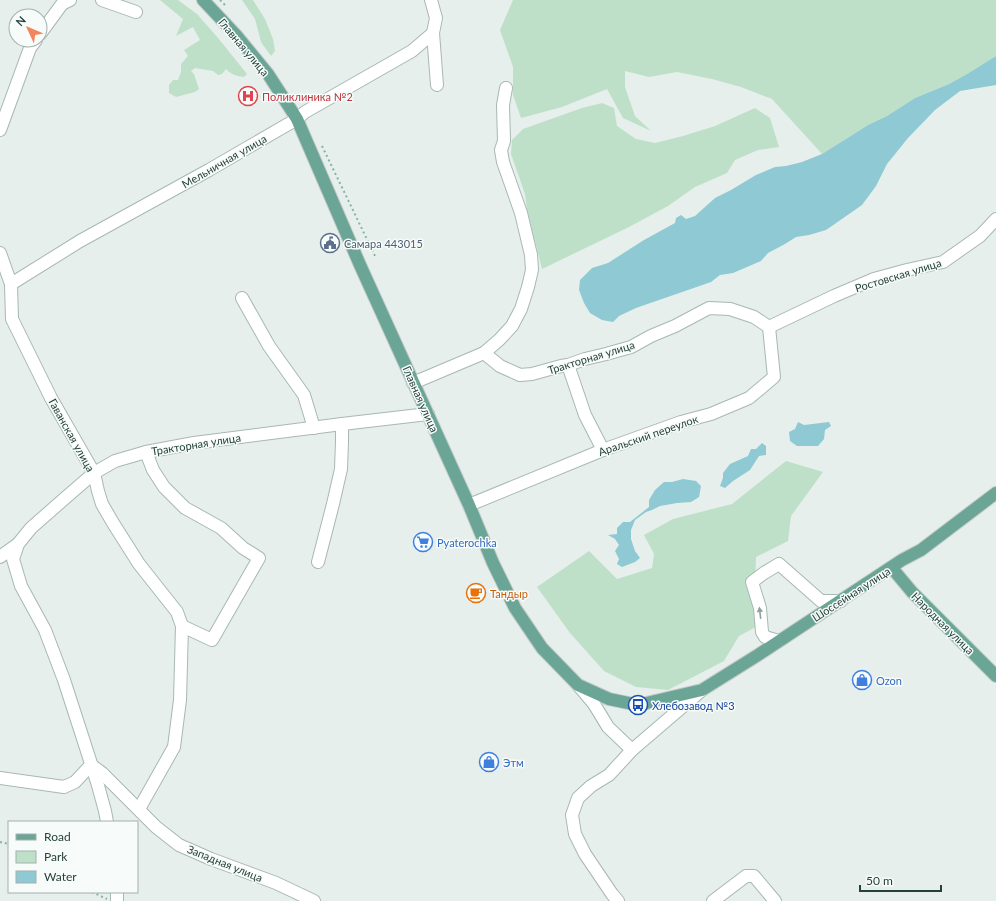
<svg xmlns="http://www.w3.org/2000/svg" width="996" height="901" font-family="Lato,sans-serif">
	<rect width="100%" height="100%" fill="#e6efeb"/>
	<g fill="#bfe0c8">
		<path d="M160 0H178L197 14 218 38 243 69 247 74 244 77C237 76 232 75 226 69L222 74 218 75 213 71 195 68 191 71 194 74 199 89 195 92 176 97 169 93V85L173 80H178L181 72V64L188 56 184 50 200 40 193 27 176 36 183 19Z"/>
		<path d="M242 0H253L265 19 273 39 275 51 271 56 261 42 255 19Z"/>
		<path d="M513 0H996V56L967 74 949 84 915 98 887 116 868 125 822 154 772 99 741 87 712 79 677 72 649 77 625 71V87L635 116 651 131 623 118 607 89 562 107 521 118 513 95V67L500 30Z"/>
		<path d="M602 103 614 108 617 126 636 139 655 143 683 136 715 126 755 108 770 118 779 147 758 150 735 160 727 173 695 187 668 206 629 227 542 269 527 210 525 194 511 154 512 140 523 129 582 108Z"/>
		<path d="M786 461 823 472 791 516 788 541 756 557 755 589 765 622 739 636 724 661 668 690 636 687 604 671 570 633 537 587 589 551 617 579 652 568 654 554 644 535 673 519 732 504Z"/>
	</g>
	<g fill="#8ec9d4">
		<path d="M996 56V85L960 91 935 110 908 138 887 164 876 186 862 205 826 230 809 235 796 237 785 244 768 253 761 261 733 273 720 275 711 282 636 308 619 316 613 322 602 320 590 313 584 303 579 290 580 280 592 268 608 263 644 240 675 223 676 218 681 215 686 219 695 216 715 198 731 190 756 175 775 167 786 166 802 162 822 154 868 125 887 116 915 98 949 84 967 74Z"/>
		<path d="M798 422 804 425 829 422 831 426 825 430 824 439 818 446H797L790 441 789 432 795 429Z"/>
		<path d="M762 443 766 446V455L759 456 750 470 733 481 725 488 720 486 723 478V473L730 464 748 456 751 449H756Z"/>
		<path d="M683 479 696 481 701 486 699 497 691 502 677 503 660 506 652 510 646 512 635 520 631 530V539L635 551 640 558 635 562 622 567 617 564 619 559 615 551 619 545 615 539 608 535 617 534V528L623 522H630L649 507V500L655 490 664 482H672Z"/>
	</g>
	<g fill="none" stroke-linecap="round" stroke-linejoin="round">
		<g stroke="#a8b8b2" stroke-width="14">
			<g id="minor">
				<path d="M102 0 136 12"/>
				<path d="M431 0 436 18 433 33 437 85"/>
				<path d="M40 34 62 4 70 0"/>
				<path d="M0 130 30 48 36 40"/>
				<path d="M0 253 11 284 12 319 51 398 94 473 98 491 102 504 113 523 139 564 177 612 182 626 180 700 174 747 139 809"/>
				<path d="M11 284 80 241 209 170 297 119 305 112 412 51 433 33"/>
				<path d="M242 298 269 346 304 395 314 428"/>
				<path d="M769 327 834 296 874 279 907 270 943 262 980 236 996 219"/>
				<path d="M484 353 499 340 512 326 521 309 528 287 532 270 531 255 521 213 503 162 501 150 504 141 503 105 506 88"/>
				<path d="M568 365 585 415 603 450"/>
				<path d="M413 383 484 353 500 366 520 375 532 374 561 366 568 365 585 359 606 354 631 347 651 336 675 326 709 308 730 309 754 317 769 327"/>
				<path d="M146 452 153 470 164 487 185 508 221 528 243 548 259 558 212 640 182 626"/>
				<path d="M469 505 603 450 681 422 711 414 749 398 774 377 769 327"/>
				<path d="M18 544 13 559 21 586 45 630 64 680 97 782 105 811 107 822"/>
				<path d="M0 557 18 544 31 528 64 499 94 473 115 461 146 452 194 443 342 424 428 414"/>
				<path d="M318 562 333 504 341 469 342 442V424"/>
				<path d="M779 641 765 637 762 632 760 608 752 582 764 573 779 564 821 601H841"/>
				<path d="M578 685 594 704 608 727 632 750"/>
				<path d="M0 778 64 787 75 782 91 765 102 773 156 827 179 845 211 859 276 883 314 901"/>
				<path d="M117 892V901"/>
				<path d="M618 901 612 894 585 854 575 834 572 815 578 798 591 786 609 775 632 750 702 690"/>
				<path d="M713 901 746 876H754L775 901"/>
			</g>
		</g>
		<g stroke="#c2cac8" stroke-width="14">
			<g id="major">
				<path d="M203 0 236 35 268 74 297 119 360 265 469 505 493 563 515 608 542 648 578 685 609 699 638 705 702 690 758 655 902 560 921 550 996 493"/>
				<path d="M892 568 912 592 996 676"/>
			</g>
		</g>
		<g stroke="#86b3a5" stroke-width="2" stroke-dasharray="2 3" stroke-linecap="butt">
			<path d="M220 0 225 5"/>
			<path d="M322 146 376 258"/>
			<path d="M0 842 9 844"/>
			<path d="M92 892 107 899"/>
		</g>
		<use href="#minor" stroke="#fff" stroke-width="12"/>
		<use href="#major" stroke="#6aa596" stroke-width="12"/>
	</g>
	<defs><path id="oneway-solid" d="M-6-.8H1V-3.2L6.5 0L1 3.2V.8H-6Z"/></defs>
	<use fill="#92a09c" href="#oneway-solid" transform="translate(760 613) rotate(-97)"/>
	<defs>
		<g id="hospital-ring" transform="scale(1)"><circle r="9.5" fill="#f7fbf9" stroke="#e0444e" stroke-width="1.5"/><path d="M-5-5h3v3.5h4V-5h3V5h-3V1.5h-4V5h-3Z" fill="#e0444e"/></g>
		<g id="civic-ring" transform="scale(1)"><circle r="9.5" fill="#f7fbf9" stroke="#5c6f8a" stroke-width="1.5"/><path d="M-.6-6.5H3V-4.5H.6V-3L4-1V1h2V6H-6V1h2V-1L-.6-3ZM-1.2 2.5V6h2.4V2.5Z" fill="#5c6f8a"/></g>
		<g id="supermarket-ring" transform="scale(1)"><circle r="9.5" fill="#f7fbf9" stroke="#3f7fe0" stroke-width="1.5"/><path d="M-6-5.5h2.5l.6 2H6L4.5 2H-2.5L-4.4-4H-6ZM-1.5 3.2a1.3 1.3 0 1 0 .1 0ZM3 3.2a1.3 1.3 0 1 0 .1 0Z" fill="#3f7fe0"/></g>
		<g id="cafe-ring" transform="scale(1)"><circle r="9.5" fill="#f7fbf9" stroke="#e8710a" stroke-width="1.5"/><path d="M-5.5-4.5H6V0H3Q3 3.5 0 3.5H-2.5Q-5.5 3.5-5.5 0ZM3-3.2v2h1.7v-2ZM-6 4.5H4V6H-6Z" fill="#e8710a"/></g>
		<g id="shop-ring" transform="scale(1)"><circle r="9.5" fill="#f7fbf9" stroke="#3f7fe0" stroke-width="1.5"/><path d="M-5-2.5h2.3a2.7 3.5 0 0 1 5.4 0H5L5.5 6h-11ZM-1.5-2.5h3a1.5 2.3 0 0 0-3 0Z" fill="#3f7fe0"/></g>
		<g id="bus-ring" transform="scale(1)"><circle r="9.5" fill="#f7fbf9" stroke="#1a4fb4" stroke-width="1.5"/><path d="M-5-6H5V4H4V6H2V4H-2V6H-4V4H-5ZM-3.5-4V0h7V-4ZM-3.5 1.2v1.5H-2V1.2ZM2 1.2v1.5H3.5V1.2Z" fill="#1a4fb4"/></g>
	</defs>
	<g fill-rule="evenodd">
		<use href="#hospital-ring" x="248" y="96"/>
		<use href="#civic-ring" x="330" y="243"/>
		<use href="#supermarket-ring" x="423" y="542"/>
		<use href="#cafe-ring" x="476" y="593"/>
		<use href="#shop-ring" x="862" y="680"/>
		<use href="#bus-ring" x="638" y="705"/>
		<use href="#shop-ring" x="489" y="762"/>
	</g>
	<g text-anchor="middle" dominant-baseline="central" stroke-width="3" stroke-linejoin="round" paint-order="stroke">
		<g font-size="11" fill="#24423a" stroke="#f7fbf9">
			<text transform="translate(244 47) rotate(50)">Главная улица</text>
			<text transform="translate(224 161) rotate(-30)">Мельничная улица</text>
			<text transform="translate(898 275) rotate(-17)">Ростовская улица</text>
			<text transform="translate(591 357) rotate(-17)">Тракторная улица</text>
			<text transform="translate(421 399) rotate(66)">Главная улица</text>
			<text transform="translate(72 435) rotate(61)">Гаванская улица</text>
			<text transform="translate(648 435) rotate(-19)">Аральский переулок</text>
			<text transform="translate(196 444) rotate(-9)">Тракторная улица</text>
			<text transform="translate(851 594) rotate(-33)">Шоссейная улица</text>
			<text transform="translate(943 623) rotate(45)">Народная улица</text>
			<text transform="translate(225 863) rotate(22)">Западная улица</text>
		</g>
		<g font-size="11" fill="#be3a42" stroke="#f7fbf9" text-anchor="start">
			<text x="262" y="96">Поликлиника №2</text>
		</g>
		<g font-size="11" fill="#4e5e75" stroke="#f7fbf9" text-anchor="start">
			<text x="344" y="243">Самара 443015</text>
		</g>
		<g font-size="11" fill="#366cbe" stroke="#f7fbf9" text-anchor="start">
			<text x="437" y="542">Pyaterochka</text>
			<text x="876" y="680">Ozon</text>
			<text x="503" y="762">Этм</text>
		</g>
		<g font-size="11" fill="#c56008" stroke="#f7fbf9" text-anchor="start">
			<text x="490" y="593">Тандыр</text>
		</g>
		<g font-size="11" fill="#164399" stroke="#f7fbf9" text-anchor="start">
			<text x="652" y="705">Хлебозавод №3</text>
		</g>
	</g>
	<rect x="8" y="821" width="130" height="72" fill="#f7fbf9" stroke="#a3b1ad"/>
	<rect x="16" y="834" width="20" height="6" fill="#6aa596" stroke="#a3b1ad"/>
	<text x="44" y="841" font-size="12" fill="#24423a">Road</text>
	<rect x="16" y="851" width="20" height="12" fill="#bfe0c8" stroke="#a3b1ad"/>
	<text x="44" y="861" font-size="12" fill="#24423a">Park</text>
	<rect x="16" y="871" width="20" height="12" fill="#8ec9d4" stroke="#a3b1ad"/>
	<text x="44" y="881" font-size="12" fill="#24423a">Water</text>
	<g transform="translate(28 28) rotate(314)"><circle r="19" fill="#f7fbf9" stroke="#a3b1ad"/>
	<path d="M0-3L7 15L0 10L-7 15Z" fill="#f4845f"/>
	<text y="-6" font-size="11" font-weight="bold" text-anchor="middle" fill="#24423a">N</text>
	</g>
	<path d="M860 885v6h81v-6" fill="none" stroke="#24423a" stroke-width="2"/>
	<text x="866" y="885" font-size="12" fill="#24423a" stroke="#f7fbf9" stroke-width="3" paint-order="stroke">50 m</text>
</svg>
